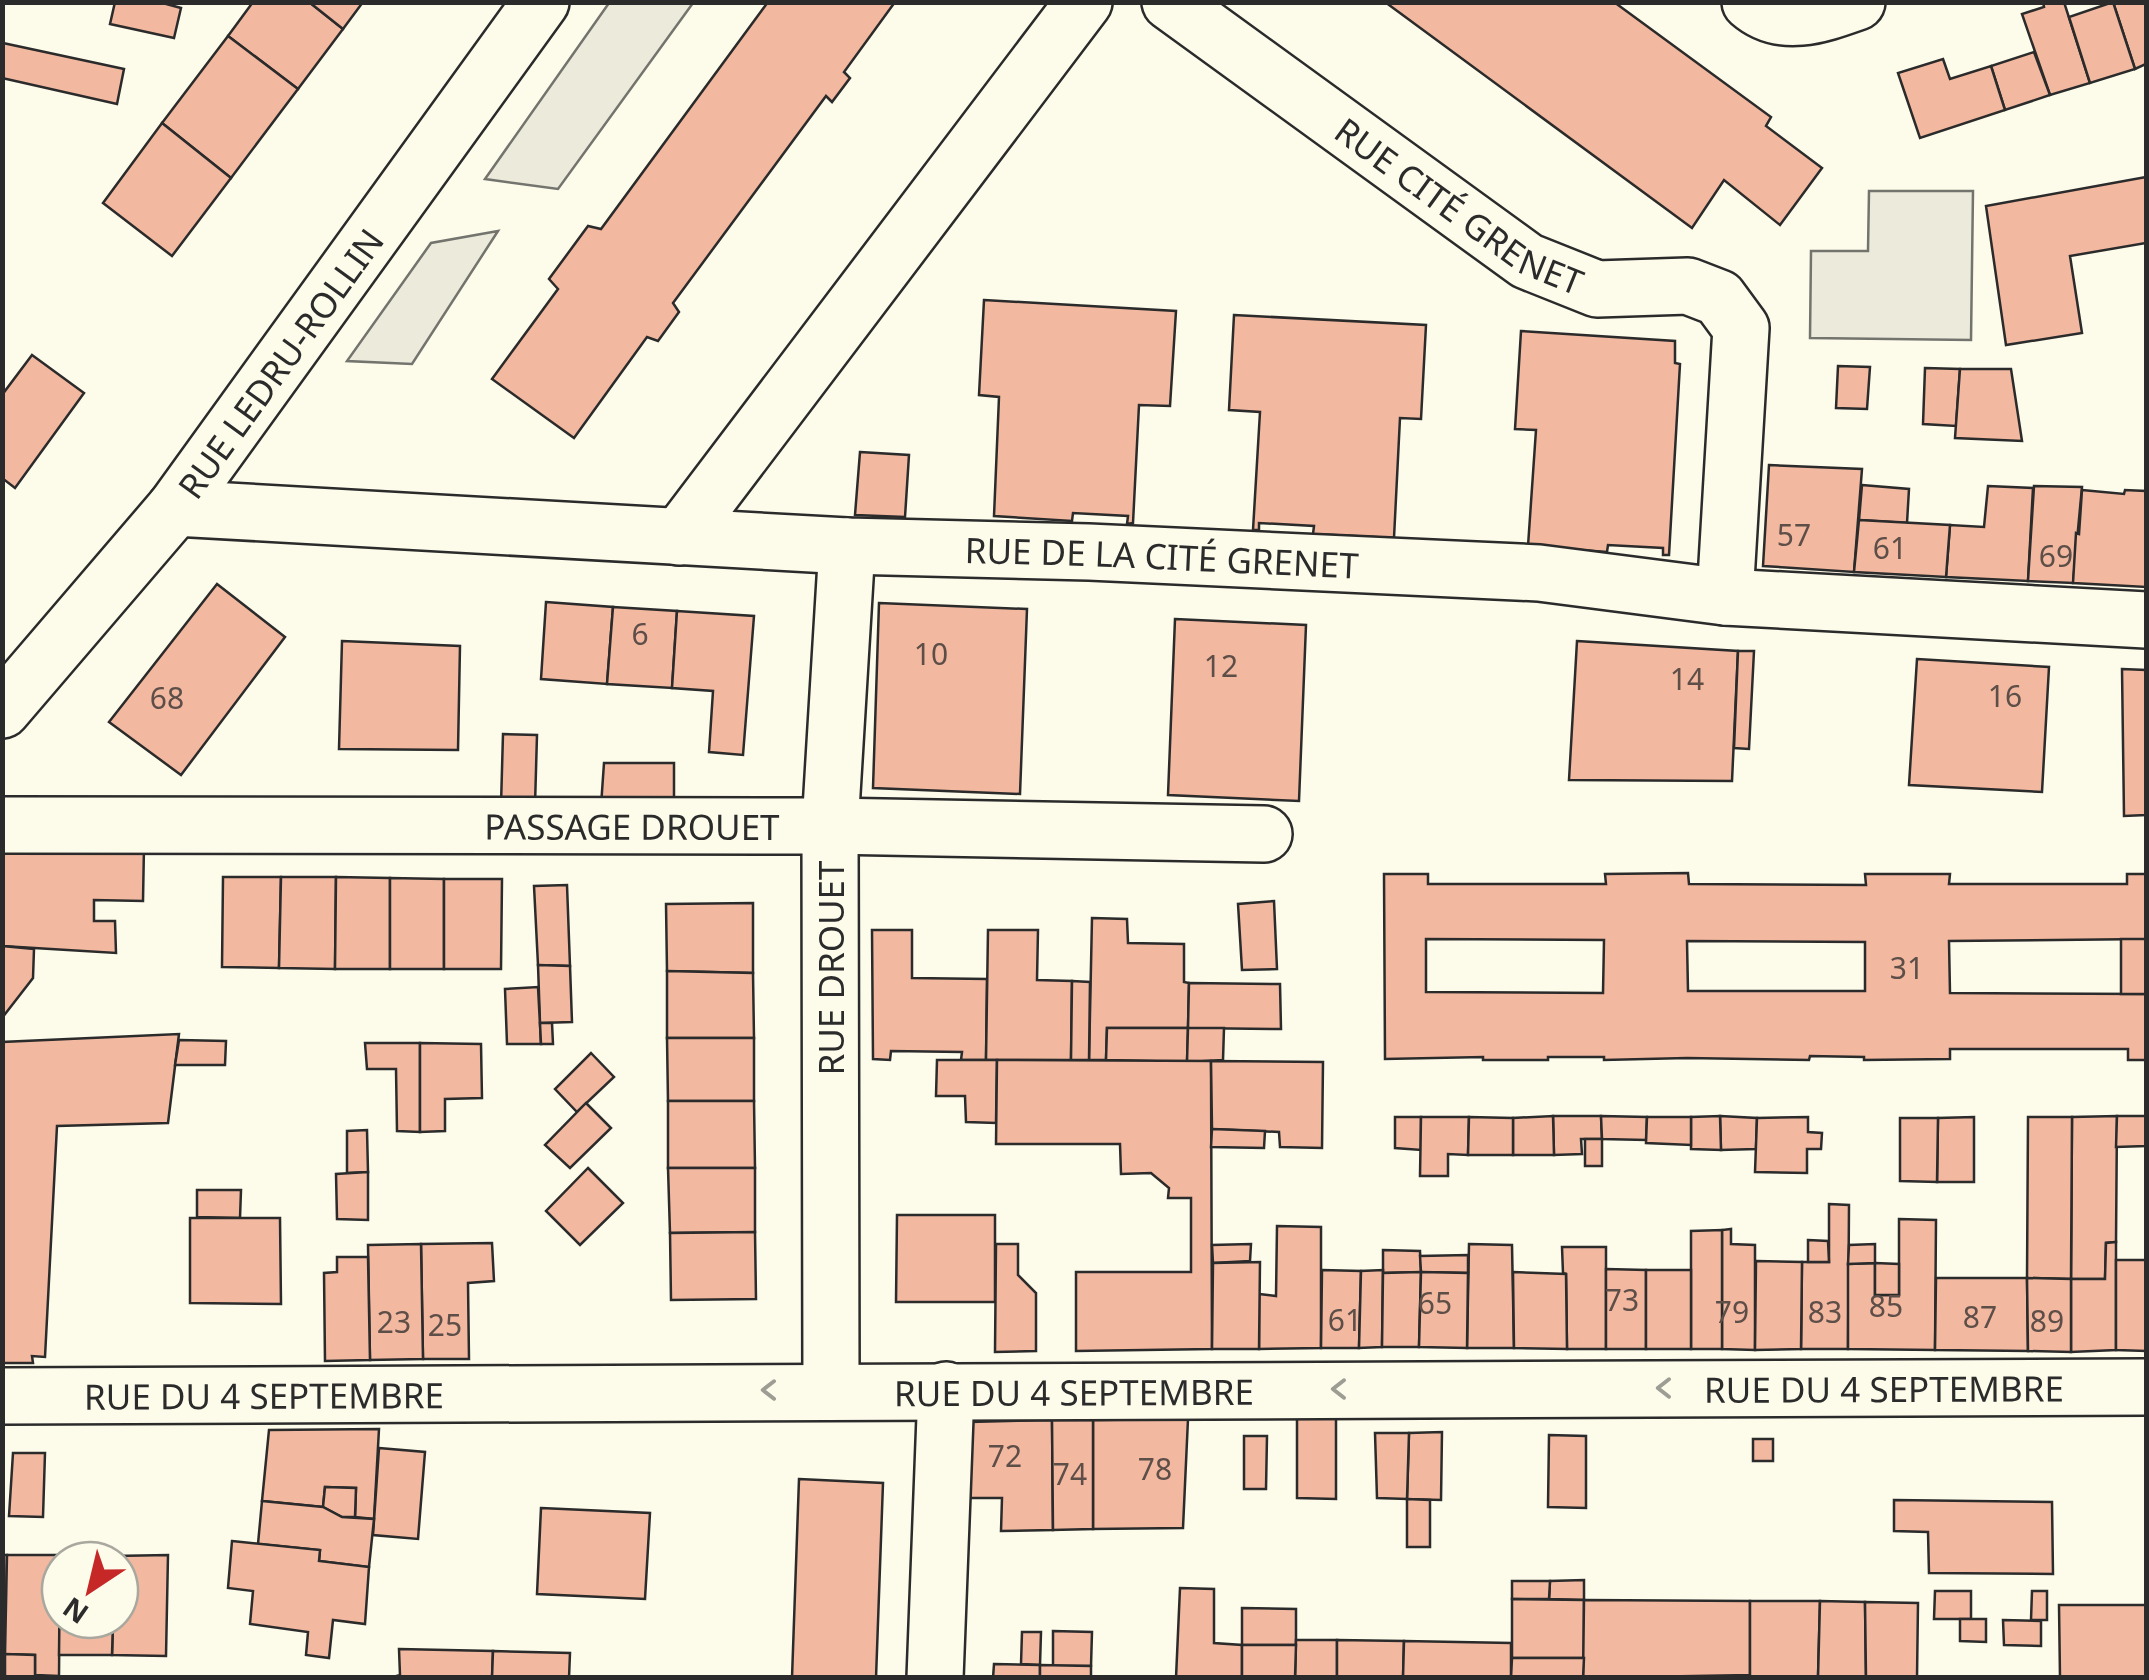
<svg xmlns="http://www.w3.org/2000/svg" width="2149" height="1680" font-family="'Noto Sans',sans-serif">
	<rect width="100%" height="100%" fill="#fdfbea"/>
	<g fill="#eceadb" stroke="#74746e" stroke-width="2.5">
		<path d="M609 3H693L558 189 485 179Z"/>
		<path d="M1869 191H1973L1971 340 1810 338 1811 251H1868Z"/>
		<path d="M498 231 412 364 347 361 431 243Z"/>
	</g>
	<g fill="#f2b8a0" stroke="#2b2b2b" stroke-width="2.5" fill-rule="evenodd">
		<path d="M115 2H159L181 8 174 38 110 24Z"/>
		<path d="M253 2H309L343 29 298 89 228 36Z"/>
		<path d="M309 2H363L343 29Z"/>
		<path d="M768 2H895L844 72 850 78 832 102 826 96 673 303 679 312 658 341 647 337 574 438 492 379 558 289 549 279 588 226 601 229Z"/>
		<path d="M1385 2H1614L1771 117 1766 126 1822 168 1780 225 1724 180 1692 228Z"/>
		<path d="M2043 2H2064L2090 83 2050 95 2022 14 2044 7Z"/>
		<path d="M2113 2H2146V64L2135 69Z"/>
		<path d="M2113 2 2135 69 2090 83 2069 17Z"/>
		<path d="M228 36 298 89 231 178 162 123Z"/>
		<path d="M3 43 124 69 117 104 2 78Z"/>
		<path d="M2034 52 2050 95 2005 110 1991 66Z"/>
		<path d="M1943 59 1950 79 1991 66 2005 110 1920 138 1898 73Z"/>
		<path d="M162 123 231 178 172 256 103 203Z"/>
		<path d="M2146 177V243L2070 256 2082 333 2006 345 1986 206Z"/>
		<path d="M984 300 1176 311 1170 406 1139 405 1133 523 1127 524 1128 516 1073 513 1072 521 994 516 999 397 979 395Z"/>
		<path d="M1234 315 1426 325 1421 419 1400 418 1394 538 1313 534 1314 526 1259 523V530H1253L1260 412 1229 410Z"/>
		<path d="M1521 331 1675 341V363L1680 364 1669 555H1663V548L1608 545 1607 552 1528 546 1536 430 1515 429Z"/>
		<path d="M32 355 84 393 15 488 2 478V395Z"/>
		<path d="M1838 366 1870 367 1867 409 1836 408Z"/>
		<path d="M1925 368 1960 369 1956 426 1923 424Z"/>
		<path d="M1960 369H2011L2022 441 1955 438Z"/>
		<path d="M860 452 909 455 905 517 855 515Z"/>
		<path d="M1769 465 1862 469 1854 572 1763 566Z"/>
		<path d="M1862 485 1909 489 1907 523 1859 520Z"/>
		<path d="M1988 486 2033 488 2028 581 1946 577 1950 525 1984 527Z"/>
		<path d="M2034 486 2082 487 2073 583 2028 581Z"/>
		<path d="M2082 490 2124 494 2125 490 2146 491V587L2073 583 2076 533 2079 534Z"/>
		<path d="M1859 520 1950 525 1946 577 1854 572Z"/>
		<path d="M217 584 285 637 181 775 109 722Z"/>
		<path d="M546 602 613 607 607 684 541 679Z"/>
		<path d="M879 603 1027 609 1020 794 873 788Z"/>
		<path d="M613 607 677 611 672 688 607 684Z"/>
		<path d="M677 611 754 616 743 755 709 752 713 691 672 688Z"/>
		<path d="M1175 619 1306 625 1299 801 1168 795Z"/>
		<path d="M342 641 460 646 458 750 339 749Z"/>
		<path d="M1577 641 1738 651 1732 781 1569 780Z"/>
		<path d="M1738 651H1754L1749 749 1734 748Z"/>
		<path d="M1917 659 2049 667 2042 792 1909 785Z"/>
		<path d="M2122 669 2146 670V815L2124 816Z"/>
		<path d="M503 734 537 735 535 805H501Z"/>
		<path d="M604 763H674V806H601Z"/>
		<path d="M12 844 144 846 143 901 94 900V921H115L116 953 2 946V855Z"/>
		<path d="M1688 873 1689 884 1866 885 1865 874H1950L1949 884H2127V874H2146V939L1949 941 1950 993 2146 994V1060H2128V1049H1950V1059L1864 1060V1057L1810 1056 1809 1060 1687 1058 1604 1060V1057H1548V1060H1483V1057L1385 1059 1384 874H1428V884H1606L1605 874ZM1426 939 1604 940 1603 993 1426 992ZM1687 941 1865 942V991H1688Z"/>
		<path d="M223 877H281L279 968 222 967Z"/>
		<path d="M281 877H336L335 969 279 968Z"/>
		<path d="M336 877 390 878V969H335Z"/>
		<path d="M390 878 444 879V969H390Z"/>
		<path d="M444 879H502L501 969H444Z"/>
		<path d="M567 885 570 966 538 965 534 886Z"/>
		<path d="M1274 901 1277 969 1242 970 1238 904Z"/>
		<path d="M753 903V973L667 971 666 904Z"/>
		<path d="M1092 918 1127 919 1128 943 1184 944V982L1189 983 1188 1028H1107L1106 1060H1089Z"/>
		<path d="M872 930H912V978L987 979 986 1060H961L962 1052 891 1051 890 1060 873 1059Z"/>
		<path d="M988 930H1038L1037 980 1072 981 1071 1060H986Z"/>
		<rect x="2121" y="939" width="25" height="55"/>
		<path d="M2 946 34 949 33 978 2 1018Z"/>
		<path d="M538 965 570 966 572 1022 540 1023Z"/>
		<path d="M667 971 753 973 754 1038H667Z"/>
		<path d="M1072 981 1090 982 1089 1060H1071Z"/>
		<path d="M1189 983 1280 984 1281 1029 1188 1028Z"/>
		<path d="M538 987 541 1044H507L505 989Z"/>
		<path d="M540 1023H552L553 1044H541Z"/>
		<path d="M1107 1028H1188L1187 1062 1106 1060Z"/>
		<path d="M1188 1028H1224L1223 1060 1187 1062Z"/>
		<path d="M179 1034 168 1123 57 1126 45 1357 32 1356 33 1363H2V1042Z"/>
		<path d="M667 1038H754V1101H668Z"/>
		<path d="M179 1040 226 1041 225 1065H175Z"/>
		<path d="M365 1043H420V1132L397 1131 396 1069H367Z"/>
		<path d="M420 1043 481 1044 482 1098 445 1099V1131L420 1132Z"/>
		<path d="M591 1053 614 1077 577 1112 555 1089Z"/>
		<path d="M937 1060H997L996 1123 966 1122 965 1096H936Z"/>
		<path d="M997 1060 1211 1061 1212 1349 1076 1351V1272H1191V1198H1168L1169 1188 1151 1173 1121 1174 1120 1144H996Z"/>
		<path d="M1211 1061 1323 1062 1322 1148 1280 1147 1279 1132 1212 1129Z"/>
		<path d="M668 1101H754L755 1168H668Z"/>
		<path d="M586 1103 611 1128 570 1168 545 1145Z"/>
		<path d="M1553 1116H1601L1602 1139H1581L1582 1154 1554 1155Z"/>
		<path d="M1553 1116 1554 1155H1513V1118Z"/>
		<path d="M1601 1116 1647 1117 1646 1140 1602 1139Z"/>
		<path d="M1720 1116 1757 1118 1756 1149 1721 1150Z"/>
		<path d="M1720 1116 1721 1150 1691 1149V1117Z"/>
		<path d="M2117 1116 2116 1242 2106 1243 2105 1279H2071L2072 1117Z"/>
		<path d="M2117 1116H2146V1146L2116 1147Z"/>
		<path d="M1395 1117H1421V1150L1395 1148Z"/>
		<path d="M1421 1117H1469L1468 1155 1448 1154V1176H1420Z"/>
		<path d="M1469 1117 1513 1118V1155H1468Z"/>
		<path d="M1647 1117H1691V1145L1646 1143Z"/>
		<path d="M1808 1117V1132L1822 1133 1821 1149H1807V1173L1755 1172 1757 1118Z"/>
		<path d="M1974 1117V1182H1937L1938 1118Z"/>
		<path d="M2028 1117H2072L2071 1279 2027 1278Z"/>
		<path d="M1900 1118H1938L1937 1182 1900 1181Z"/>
		<path d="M1212 1129 1265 1131 1264 1148 1211 1147Z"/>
		<path d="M367 1130 368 1172 347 1173V1131Z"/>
		<rect x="1585" y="1139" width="17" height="27"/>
		<path d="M588 1168 623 1203 580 1245 546 1211Z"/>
		<path d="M668 1168H755V1232L670 1233Z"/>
		<path d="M368 1172V1220L337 1219 336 1174Z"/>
		<path d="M197 1190H241L240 1218 197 1217Z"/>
		<path d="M1829 1204 1849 1205 1848 1349H1801L1802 1262H1829Z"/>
		<path d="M897 1215H995V1302H896Z"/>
		<path d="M190 1218H280L281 1304 190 1303Z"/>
		<path d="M1899 1219 1936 1220 1935 1350 1848 1349V1264L1875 1263V1295H1899Z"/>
		<path d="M1277 1226 1321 1227V1348L1259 1349V1294L1276 1296Z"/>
		<path d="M1731 1229V1244L1755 1245V1350L1722 1349V1230Z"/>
		<path d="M1722 1230V1349H1691V1231Z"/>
		<path d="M755 1232 756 1299 671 1300 670 1233Z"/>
		<path d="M1808 1240 1828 1241 1829 1262H1808Z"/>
		<path d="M2116 1242V1350L2071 1352V1279H2105L2106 1243Z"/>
		<path d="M492 1243 494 1281 468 1283 469 1359H423L421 1244Z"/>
		<path d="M421 1244 423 1359 370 1360 368 1245Z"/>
		<path d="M996 1244H1018V1275L1036 1293V1351L995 1352Z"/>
		<path d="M1251 1244 1250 1261 1213 1263 1212 1245Z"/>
		<path d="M1469 1244 1512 1245 1514 1348H1467Z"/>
		<path d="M1875 1244V1263L1848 1264 1849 1245Z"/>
		<path d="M1562 1247H1606V1349H1567L1566 1274 1563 1273Z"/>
		<path d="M1383 1250 1420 1251 1421 1272 1383 1273Z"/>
		<path d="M1468 1255V1273L1421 1272 1420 1256Z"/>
		<path d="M337 1257H368L370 1360 325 1361 324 1273 337 1272Z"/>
		<path d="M2116 1260H2146V1351L2116 1350Z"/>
		<path d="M1756 1261 1802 1262 1801 1349 1755 1350Z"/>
		<path d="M1260 1262 1259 1349H1212L1213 1263Z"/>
		<path d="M1875 1263 1899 1264V1295H1875Z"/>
		<path d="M1606 1269 1646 1270V1349H1606Z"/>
		<path d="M1322 1270 1361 1271 1359 1348H1321Z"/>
		<path d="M1383 1270 1382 1347 1359 1348 1361 1271Z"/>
		<rect x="1646" y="1270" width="45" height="79"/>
		<path d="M1421 1272 1419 1347H1382L1383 1273Z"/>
		<path d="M1421 1272 1468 1273 1467 1348 1419 1347Z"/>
		<path d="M1513 1272 1566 1274 1567 1349 1514 1348Z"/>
		<path d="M1936 1278H2027L2028 1351 1935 1350Z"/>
		<path d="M2027 1278 2071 1279V1352L2028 1351Z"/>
		<path d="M1297 1417 1336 1418V1499L1297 1498Z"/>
		<path d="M1188 1419 1183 1528 1093 1529V1420Z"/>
		<path d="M1052 1420 1053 1530 1001 1531 1002 1498H967L969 1422Z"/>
		<path d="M1052 1420H1093V1529L1053 1530Z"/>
		<path d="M379 1429 374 1519 355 1517 356 1488 325 1487 323 1507 262 1501 269 1430Z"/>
		<path d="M1442 1432 1441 1500 1407 1499 1409 1433Z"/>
		<path d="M1375 1433H1409L1407 1499 1377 1498Z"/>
		<path d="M1549 1435 1586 1436V1508L1548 1507Z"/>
		<path d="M1244 1436H1267L1266 1489H1244Z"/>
		<rect x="1753" y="1439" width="20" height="22"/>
		<path d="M379 1448 425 1452 418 1539 373 1535Z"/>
		<path d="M13 1453H45L43 1517 9 1516Z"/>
		<path d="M799 1479 883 1483 876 1678H792Z"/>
		<path d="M325 1487 356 1488 355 1517H342L323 1507Z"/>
		<path d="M1407 1499 1430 1500V1547H1407Z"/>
		<path d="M1894 1500 2052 1502 2053 1574 1929 1573 1928 1532 1894 1531Z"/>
		<path d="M262 1501 323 1507 342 1517 374 1519 369 1567 319 1561 320 1550 258 1544Z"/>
		<path d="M541 1508 650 1513 645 1599 537 1594Z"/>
		<path d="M232 1541 320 1550 319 1561 369 1567 365 1624 333 1620 329 1658 306 1655 308 1632 250 1624 253 1591 228 1588Z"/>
		<path d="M2 1555H7L5 1654H2Z"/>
		<path d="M7 1555H60L59 1676 35 1675V1655L5 1654Z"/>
		<path d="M168 1555 166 1656 112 1655 113 1620H120V1560H114V1556Z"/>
		<path d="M60 1565V1620H113L112 1655H59Z"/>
		<path d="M1584 1580V1600L1549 1599 1550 1581Z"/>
		<path d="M1512 1581H1550L1549 1599H1512Z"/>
		<path d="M1180 1588 1214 1589V1643L1242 1645V1678H1176Z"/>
		<path d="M1935 1591H1971V1619H1934Z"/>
		<path d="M2032 1591H2047V1620H2031Z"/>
		<path d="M1512 1599 1584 1600V1658H1512Z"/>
		<path d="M1584 1600 1750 1601V1675L1583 1678Z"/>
		<path d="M1750 1601H1820L1818 1677 1750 1678Z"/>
		<path d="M1820 1601 1865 1602 1866 1678H1818Z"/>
		<path d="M1865 1602 1918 1603 1917 1678H1866Z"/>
		<path d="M2059 1605H2146V1678H2060Z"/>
		<path d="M1242 1608 1296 1609V1645H1242Z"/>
		<path d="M1960 1619H1986V1642L1960 1641Z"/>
		<path d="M2003 1620 2041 1621V1646L2004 1645Z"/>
		<path d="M1053 1631 1092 1632 1091 1666H1053Z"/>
		<path d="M1022 1632H1041L1040 1665 1021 1664Z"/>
		<path d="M1296 1640H1337V1678H1295Z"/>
		<path d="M1337 1640 1404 1641 1403 1678H1337Z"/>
		<path d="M1404 1641 1511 1643V1678H1403Z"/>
		<path d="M1242 1645H1296L1295 1678H1242Z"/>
		<path d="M399 1649 493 1651 492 1678H390L400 1675Z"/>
		<path d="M493 1651 570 1653 569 1678H492Z"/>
		<path d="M5 1654 35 1655V1675L59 1678H5Z"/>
		<path d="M1512 1658H1584L1583 1678H1511Z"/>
		<path d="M994 1664 1040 1665V1678H993Z"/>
		<path d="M1040 1665 1091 1666V1678H1040Z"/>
	</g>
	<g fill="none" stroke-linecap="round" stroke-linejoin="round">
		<g stroke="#2b2b2b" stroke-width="60">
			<g id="minor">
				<path id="s1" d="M1170 2 1527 261 1597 289 1688 286 1719 298 1741 328 1725 597"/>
				<path d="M1750 2C1782 30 1823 14 1857 2"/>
				<path id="s2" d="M175 508 847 546 1089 552 1539 573 1725 597 2146 620"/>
				<path d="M679 537 1084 2"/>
				<path id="s3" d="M2 825 830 826 1264 834"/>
				<path d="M831 1390 830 826 847 546"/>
				<path id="s4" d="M2 1396 2146 1387"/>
				<path d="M935 1678 946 1390"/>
			</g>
		</g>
		<g stroke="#2b2b2b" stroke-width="60">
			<g id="tertiary">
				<path id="s5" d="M2 710 175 508 541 2"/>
			</g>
		</g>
		<use href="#minor" stroke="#fdfbea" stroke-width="55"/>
		<use href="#tertiary" stroke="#fdfbea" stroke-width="55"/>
	</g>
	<defs><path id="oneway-chevron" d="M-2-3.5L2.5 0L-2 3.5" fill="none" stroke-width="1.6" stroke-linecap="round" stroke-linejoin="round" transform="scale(2.5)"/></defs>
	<g stroke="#9e9d94">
		<use href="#oneway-chevron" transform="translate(1664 1388) rotate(180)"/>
		<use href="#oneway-chevron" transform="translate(1339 1389) rotate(180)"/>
		<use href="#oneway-chevron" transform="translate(769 1390) rotate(180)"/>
	</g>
	<g text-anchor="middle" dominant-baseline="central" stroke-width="8" stroke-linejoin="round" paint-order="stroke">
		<g font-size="30" fill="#5d4e48">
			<text x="1794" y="534">57</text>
			<text x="1890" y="547">61</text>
			<text x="2056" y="555">69</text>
			<text x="640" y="633">6</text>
			<text x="931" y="653">10</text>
			<text x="1221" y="665">12</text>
			<text x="1687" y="678">14</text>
			<text x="2005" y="695">16</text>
			<text x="167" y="697">68</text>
			<text x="1907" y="967">31</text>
			<text x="1622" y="1299">73</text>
			<text x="1435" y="1302">65</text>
			<text x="1886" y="1305">85</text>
			<text x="1732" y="1311">79</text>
			<text x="1825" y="1311">83</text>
			<text x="1980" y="1316">87</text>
			<text x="1345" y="1319">61</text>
			<text x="2047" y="1320">89</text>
			<text x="394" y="1321">23</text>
			<text x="445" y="1324">25</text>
			<text x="1005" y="1455">72</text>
			<text x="1155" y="1468">78</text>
			<text x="1070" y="1473">74</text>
		</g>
		<g font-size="35" fill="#2b2b2b" stroke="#fdfbea">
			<text stroke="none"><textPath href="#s1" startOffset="355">RUE CITÉ GRENET</textPath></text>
			<text stroke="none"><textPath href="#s5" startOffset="445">RUE LEDRU-ROLLIN</textPath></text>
			<text stroke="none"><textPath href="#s2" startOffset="988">RUE DE LA CITÉ GRENET</textPath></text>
			<text stroke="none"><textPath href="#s3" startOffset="630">PASSAGE DROUET</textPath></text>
			<text transform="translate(830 968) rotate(-90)">RUE DROUET</text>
			<text stroke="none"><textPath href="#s4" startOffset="1882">RUE DU 4 SEPTEMBRE</textPath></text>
			<text stroke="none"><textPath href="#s4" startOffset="1072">RUE DU 4 SEPTEMBRE</textPath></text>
			<text stroke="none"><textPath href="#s4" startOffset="262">RUE DU 4 SEPTEMBRE</textPath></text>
		</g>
	</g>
	<rect width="2149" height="1680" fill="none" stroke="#2b2b2b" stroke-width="10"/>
	<g transform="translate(90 1590) rotate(215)"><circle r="48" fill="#fdfbea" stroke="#a9a89e" stroke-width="2.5"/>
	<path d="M0-8L18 38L0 25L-18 38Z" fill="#c62828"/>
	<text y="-15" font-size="28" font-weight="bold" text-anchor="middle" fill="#2b2b2b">N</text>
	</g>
</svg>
